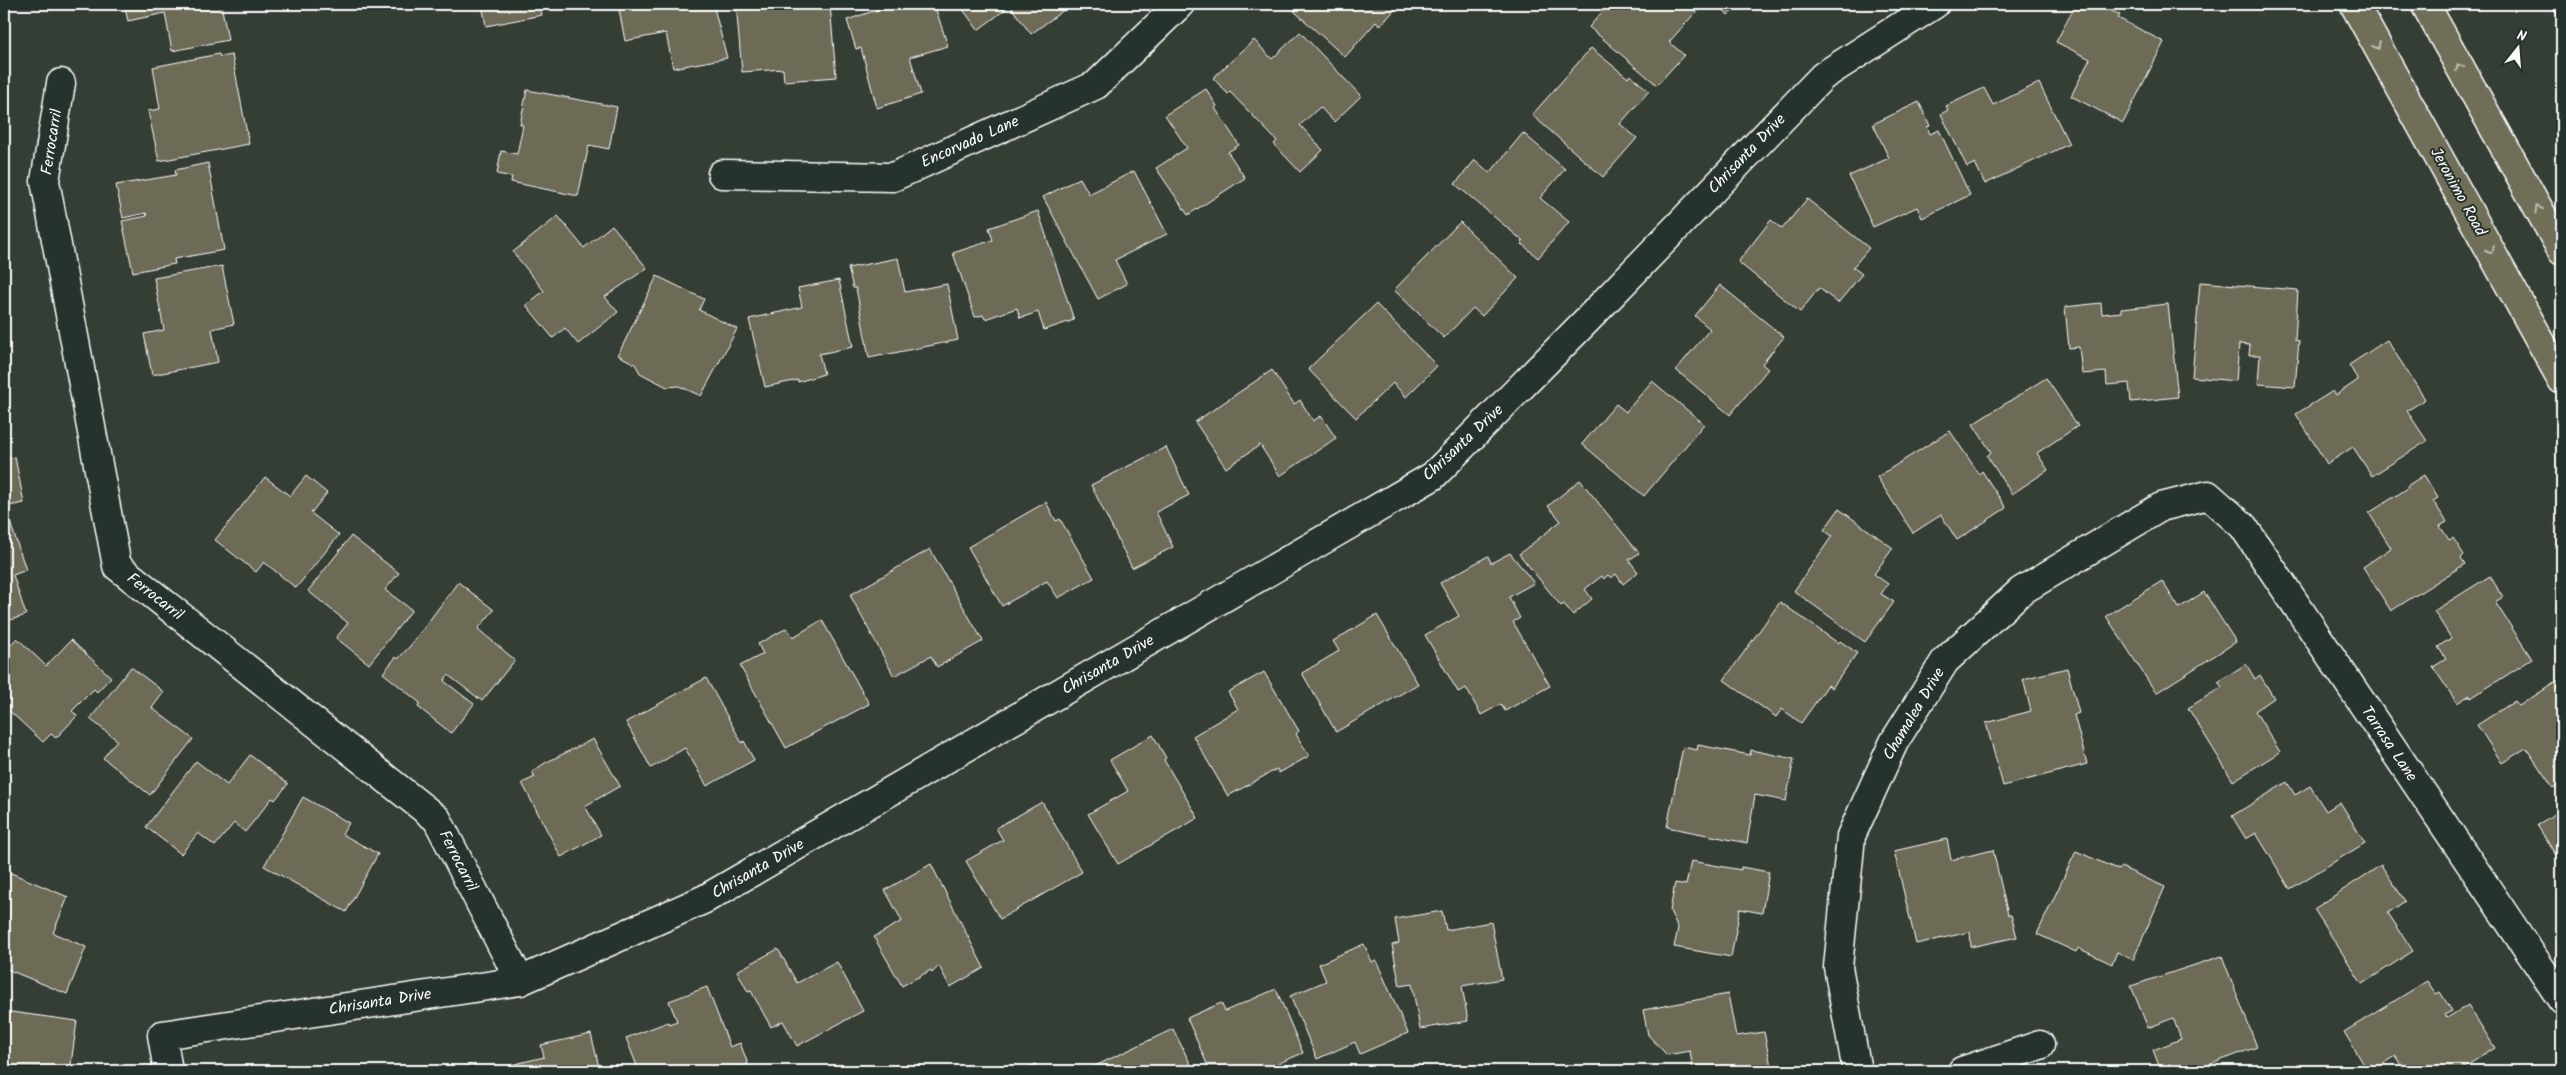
<svg xmlns="http://www.w3.org/2000/svg" width="2566" height="1075" font-family="Kalam,sans-serif">
	<rect width="100%" height="100%" fill="#343e35"/>
	<filter id="ink" filterUnits="userSpaceOnUse"><feTurbulence type="fractalNoise" baseFrequency=".02" numOctaves="2"/><feDisplacementMap in="SourceGraphic" scale="10" xChannelSelector="R" yChannelSelector="G"/><feConvolveMatrix kernelMatrix="1 2 1 2 8 2 1 2 1" color-interpolation-filters="sRGB"/></filter>
	<g filter="url(#ink)">
		<g fill="#6d6a56" stroke="#fff">
			<path d="M124 4H221L228 40 172 51 165 13 128 21Z"/>
			<path d="M482 4H540L542 15 486 26Z"/>
			<path d="M618 4H713L727 58 673 68 666 33 625 41Z"/>
			<path d="M736 4H830L836 77 784 81 783 69 742 72Z"/>
			<path d="M894 4H934L948 46 910 57 921 94 877 108 861 48 856 49 847 20Z"/>
			<path d="M959 4H1072L1031 34 1010 6 978 30Z"/>
			<path d="M1301 4H1400L1380 26 1376 22 1345 57 1294 11Z"/>
			<path d="M1609 4H1703L1669 42 1684 55 1657 85 1589 27Z"/>
			<path d="M1719 4H1741L1728 15Z"/>
			<path d="M2076 4H2098L2120 15 2118 18 2164 42 2123 123 2071 96 2090 59 2056 42Z"/>
			<path d="M2551 4H2562V15L2559 17Z"/>
			<path d="M1300 32 1361 96 1334 122 1320 107 1300 125 1323 150 1300 172 1274 144 1277 141 1230 92 1228 94 1213 78 1254 40 1272 59Z"/>
			<path d="M1591 48 1628 78 1630 75 1649 91 1620 124 1637 138 1603 177 1532 115Z"/>
			<path d="M219 54 220 57 232 55 249 144 159 161 148 111 160 109 153 67Z"/>
			<path d="M2039 83 2069 144 1985 184 1975 163 1967 167 1941 114 1948 110 1946 106 1984 88 1993 105Z"/>
			<path d="M1206 89 1217 106 1215 108 1239 145 1228 152 1245 178 1188 215 1156 168 1187 148 1165 115Z"/>
			<path d="M527 90 617 107 609 149 589 145 578 196 511 182 512 177 497 174 501 151 517 154 523 125 520 124Z"/>
			<path d="M1919 102 1930 126 1927 127 1930 134 1939 130 1970 195 1922 218 1917 207 1873 227 1849 176 1889 158 1873 124Z"/>
			<path d="M1523 133 1565 169 1540 198 1569 222 1538 258 1521 243 1523 241 1455 184 1475 160 1490 173Z"/>
			<path d="M208 163 224 250 174 259 175 264 133 272 122 221 147 216 146 213 123 218 116 185 176 175 175 170Z"/>
			<path d="M1134 171 1167 234 1115 260 1127 284 1098 299 1043 197 1080 178 1089 194Z"/>
			<path d="M1807 199 1869 248 1853 267 1862 274 1838 303 1819 288 1800 312 1738 262 1771 220 1782 229Z"/>
			<path d="M1038 211 1074 320 1044 330 1038 312 1020 318 1017 308 985 319 983 315 975 317 953 253 993 240 989 228Z"/>
			<path d="M558 216 584 248 612 225 647 268 605 297 618 312 578 344 565 328 553 338 526 305 544 291 513 252Z"/>
			<path d="M1460 222 1518 278 1482 316 1473 308 1444 338 1394 290Z"/>
			<path d="M898 258 905 292 947 284 958 340 869 358 856 288H853L848 268Z"/>
			<path d="M222 266 234 324 212 329 218 362 152 375 144 334 164 330 154 278Z"/>
			<path d="M657 276 704 299 699 310 737 329 701 396 679 386 667 387 640 373 635 364 618 355Z"/>
			<path d="M839 280 853 347 819 354 824 374 798 382V380L765 387 749 319 802 307 798 288Z"/>
			<path d="M2200 282 2298 290 2295 340 2299 341 2295 387 2258 384 2260 355H2249L2250 345 2239 344 2236 381 2192 377Z"/>
			<path d="M1720 285 1784 337 1762 364 1768 369 1730 415 1676 370 1710 329 1695 316Z"/>
			<path d="M2101 303 2102 314 2121 312V309L2168 304 2178 397 2131 402 2129 383 2107 385 2106 372 2082 374 2079 347 2069 348 2065 307Z"/>
			<path d="M1376 304 1437 366 1406 397 1393 383 1356 418 1308 369Z"/>
			<path d="M2387 340 2425 399 2407 411 2427 441 2372 476 2353 447 2327 464 2296 414 2333 391 2336 395 2358 380 2349 365Z"/>
			<path d="M1272 370 1294 404 1300 400 1313 421 1321 416 1336 438 1280 476 1260 445 1226 468 1195 422Z"/>
			<path d="M2046 378 2078 426 2037 453 2048 470 2012 494 1987 456 1991 452 1973 424Z"/>
			<path d="M1652 381 1704 424 1644 496 1582 444 1616 404 1626 412Z"/>
			<path d="M1950 431 1979 474 1982 471 2006 508 1957 540 1941 515 1913 533 1877 477Z"/>
			<path d="M1166 447 1189 495 1156 512 1173 547 1132 568 1091 485Z"/>
			<path d="M15 457 24 503 4 507V459Z"/>
			<path d="M2424 475 2438 498 2433 501 2447 522 2440 526 2449 540 2453 538 2464 555 2461 558 2465 564 2391 611 2363 567 2391 548 2369 513 2408 488 2407 486Z"/>
			<path d="M306 476 327 493 311 513 339 535 296 588 264 562 256 572 215 540 265 477 290 496Z"/>
			<path d="M1580 480 1639 553 1629 560 1638 572 1623 584 1616 574 1611 578 1608 575 1604 579 1602 576 1585 589 1592 599 1573 615 1564 604 1561 606 1519 554 1561 521 1548 506Z"/>
			<path d="M1046 502 1056 521 1060 519 1094 578 1058 598 1047 581 1002 606 968 547Z"/>
			<path d="M1839 509 1893 548 1874 574 1888 584 1881 594 1894 602 1865 642 1794 591 1832 536 1824 530Z"/>
			<path d="M10 522 26 570 13 575 26 615 4 622V523Z"/>
			<path d="M351 536 399 573 385 590 412 610 369 664 336 638 348 623 308 591Z"/>
			<path d="M930 549 983 641 937 667 931 656 894 676 850 595Z"/>
			<path d="M1510 553 1534 583 1509 597 1520 618 1513 622 1550 686 1505 711 1501 704 1481 715 1466 688 1458 692 1425 635 1459 616 1440 583 1488 556 1491 563Z"/>
			<path d="M2490 576 2503 597 2495 602 2532 659 2471 698 2470 695 2457 703 2433 667 2446 659 2438 647 2451 638 2434 611Z"/>
			<path d="M2162 581 2179 608 2204 592 2236 642 2156 693 2106 616Z"/>
			<path d="M458 582 494 610 478 629 515 660 482 701 448 675 444 681 474 704 451 733 418 707 420 703 383 673 396 657 398 659 411 645Z"/>
			<path d="M1780 602 1838 643 1840 641 1857 653 1832 688 1828 685 1801 723 1782 709 1776 717 1724 680Z"/>
			<path d="M1377 615 1418 684 1336 732 1302 673 1339 651 1333 641Z"/>
			<path d="M822 620 869 704 786 748 740 666 763 654 758 644 787 628 793 637Z"/>
			<path d="M17 638 46 666 71 640 111 677 97 692 94 689 72 711 77 716 56 738 51 734 43 742 4 706V652Z"/>
			<path d="M2246 664 2255 679 2260 675 2274 698 2255 711 2280 752 2233 781 2188 708 2222 687 2218 682Z"/>
			<path d="M131 667 164 692 152 708 193 739 150 795 103 758 117 740 90 719Z"/>
			<path d="M2067 668 2079 713 2074 715 2087 764 2003 786 1986 723 2031 711 2023 679Z"/>
			<path d="M1264 672 1299 731 1296 734 1309 756 1279 773 1277 769 1228 796 1193 736 1238 709 1228 692Z"/>
			<path d="M706 678 742 743 744 741 754 760 707 786 685 748 651 768 626 722Z"/>
			<path d="M2562 678V782L2553 788 2526 748 2502 763 2477 725 2515 701 2519 706Z"/>
			<path d="M1153 735 1166 758 1164 760 1198 818 1118 864 1088 814 1128 791 1110 760Z"/>
			<path d="M593 739 620 786 585 806 601 835 561 857 522 783 535 777 532 772 545 763Z"/>
			<path d="M1698 745 1750 755 1751 750 1794 759 1786 801 1755 795 1747 843 1667 827 1683 747 1697 750Z"/>
			<path d="M250 755 288 784 275 800 272 798 245 832 234 823 215 846 198 833 181 854 146 827 196 761 227 785Z"/>
			<path d="M2287 782 2295 795 2310 786 2326 811 2340 802 2365 843 2290 889 2256 833 2246 839 2232 816Z"/>
			<path d="M303 797 349 823 342 834 378 854 346 912 264 866Z"/>
			<path d="M1042 802 1082 872 1000 919 966 861 1003 840 996 828Z"/>
			<path d="M2561 810 2562 862 2561 863 2537 825Z"/>
			<path d="M1947 839 1951 860 1993 850 2008 915H2011L2017 937 1971 947 1970 932 1916 944 1894 851Z"/>
			<path d="M2076 851 2119 870 2121 867 2165 887 2133 960 2117 952 2112 964 2078 948 2076 952 2037 934Z"/>
			<path d="M1691 861 1741 870V867L1769 872 1762 913 1740 909 1731 957 1674 947 1678 928 1670 911 1675 883 1686 885Z"/>
			<path d="M931 864 984 968 950 987 939 966 932 973 931 970 902 986 874 937 902 921 885 890Z"/>
			<path d="M2381 865 2405 901 2388 913 2413 951 2362 984 2314 909Z"/>
			<path d="M4 870 68 897 53 933 86 947 67 994 4 968Z"/>
			<path d="M1442 911 1446 930 1491 922 1502 979 1462 986 1468 1021 1420 1029 1412 984 1400 986 1392 945 1399 943 1395 919Z"/>
			<path d="M1364 944 1372 962 1376 960 1408 1033 1360 1054 1355 1042 1317 1059 1290 996 1326 981 1319 964Z"/>
			<path d="M778 949 797 983 837 962 863 1011 797 1046 783 1021 771 1027 751 991 748 992 737 971Z"/>
			<path d="M2222 956 2257 1047 2192 1071H2161L2153 1050 2181 1039 2173 1018 2148 1028 2131 986Z"/>
			<path d="M2427 981 2436 994 2440 992 2452 1011 2444 1015 2447 1018 2468 1005 2495 1048 2458 1071H2406L2396 1056 2372 1071H2368L2344 1032Z"/>
			<path d="M707 987 730 1047 740 1043 748 1064 729 1071H639L626 1038 668 1022 669 1024 677 1021 669 1001Z"/>
			<path d="M1276 989 1303 1053 1260 1071H1210L1187 1018 1221 1003 1225 1011Z"/>
			<path d="M1728 994 1736 1036 1764 1032 1772 1071H1693L1690 1051 1667 1055 1648 1035 1643 1010Z"/>
			<path d="M4 1011 77 1021 70 1071H4Z"/>
			<path d="M1173 1029 1194 1071H1095L1093 1067Z"/>
			<path d="M591 1034 600 1071H504L503 1067 544 1057 541 1045Z"/>
			<path d="M1036 1064 1039 1071H1020Z"/>
			<path d="M473 1066 474 1071H432V1070Z"/>
		</g>
		<g fill="none" stroke-linecap="round" stroke-linejoin="round">
			<g stroke="#fff" stroke-width="31">
				<g id="minor">
					<path d="M61 83 45 181 117 566 437 819 520 981"/>
					<path d="M722 174 893 177 1096 85 1180 4"/>
					<path d="M168 1071 162 1035 520 981 705 899 1433 476 1590 317 1823 76 1935 4"/>
					<path d="M1857 1071 1838 967 1851 836 1894 742 1945 661 2021 591 2161 507 2208 495 2243 526 2562 1000"/>
					<path d="M1962 1071 2040 1045"/>
				</g>
			</g>
			<g stroke="#fff" stroke-width="31">
				<g id="major">
					<path d="M2354 4 2562 380"/>
					<path d="M2425 4 2562 251"/>
				</g>
			</g>
			<use href="#minor" stroke="#26332d" stroke-width="28"/>
			<use href="#major" stroke="#716e59" stroke-width="28"/>
		</g>
		<defs><path id="oneway-chevron" d="M-2-3.5L2.5 0L-2 3.5" fill="none" stroke-width="1.6" stroke-linecap="round" stroke-linejoin="round" transform="scale(1.25)"/></defs>
		<g stroke="#bfbeb4">
			<use href="#oneway-chevron" transform="translate(2377 46) rotate(61)"/>
			<use href="#oneway-chevron" transform="translate(2459 67) rotate(-119)"/>
			<use href="#oneway-chevron" transform="translate(2538 209) rotate(-119)"/>
			<use href="#oneway-chevron" transform="translate(2490 250) rotate(61)"/>
		</g>
	</g>
	<g text-anchor="middle" dominant-baseline="central" stroke-width="4" stroke-linejoin="round" paint-order="stroke">
		<g font-size="16" fill="#fff" stroke="#26332d">
			<text transform="translate(52 142) rotate(-81)">Ferrocarril</text>
			<text transform="translate(970 142) rotate(-24)">Encorvado Lane</text>
			<text transform="translate(1747 154) rotate(-46)">Chrisanta Drive</text>
			<text transform="translate(2458 192) rotate(61)">Jeronimo Road</text>
			<text transform="translate(1463 443) rotate(-43)">Chrisanta Drive</text>
			<text transform="translate(155 597) rotate(38)">Ferrocarril</text>
			<text transform="translate(1108 665) rotate(-30)">Chrisanta Drive</text>
			<text transform="translate(1914 714) rotate(-59)">Chamalea Drive</text>
			<text transform="translate(2389 744) rotate(56)">Tarrasa Lane</text>
			<text transform="translate(458 861) rotate(63)">Ferrocarril</text>
			<text transform="translate(758 869) rotate(-30)">Chrisanta Drive</text>
			<text transform="translate(380 1002) rotate(-9)">Chrisanta Drive</text>
		</g>
	</g>
	<rect width="2566" height="1075" fill="none" stroke="#26332d" stroke-width="20"/>
	<rect x="10" y="10" width="2546" height="1055" fill="none" stroke="#fff" stroke-width="2" filter="url(#ink)"/>
	<g transform="translate(2518 48) rotate(17)" stroke="#26332d" stroke-width="4" paint-order="stroke">
	<path d="M0-4L9 19L0 12L-9 19Z" fill="#ffffff"/>
	<text y="-8" font-size="14" font-weight="bold" text-anchor="middle" fill="#ffffff">N</text>
	</g>
</svg>
